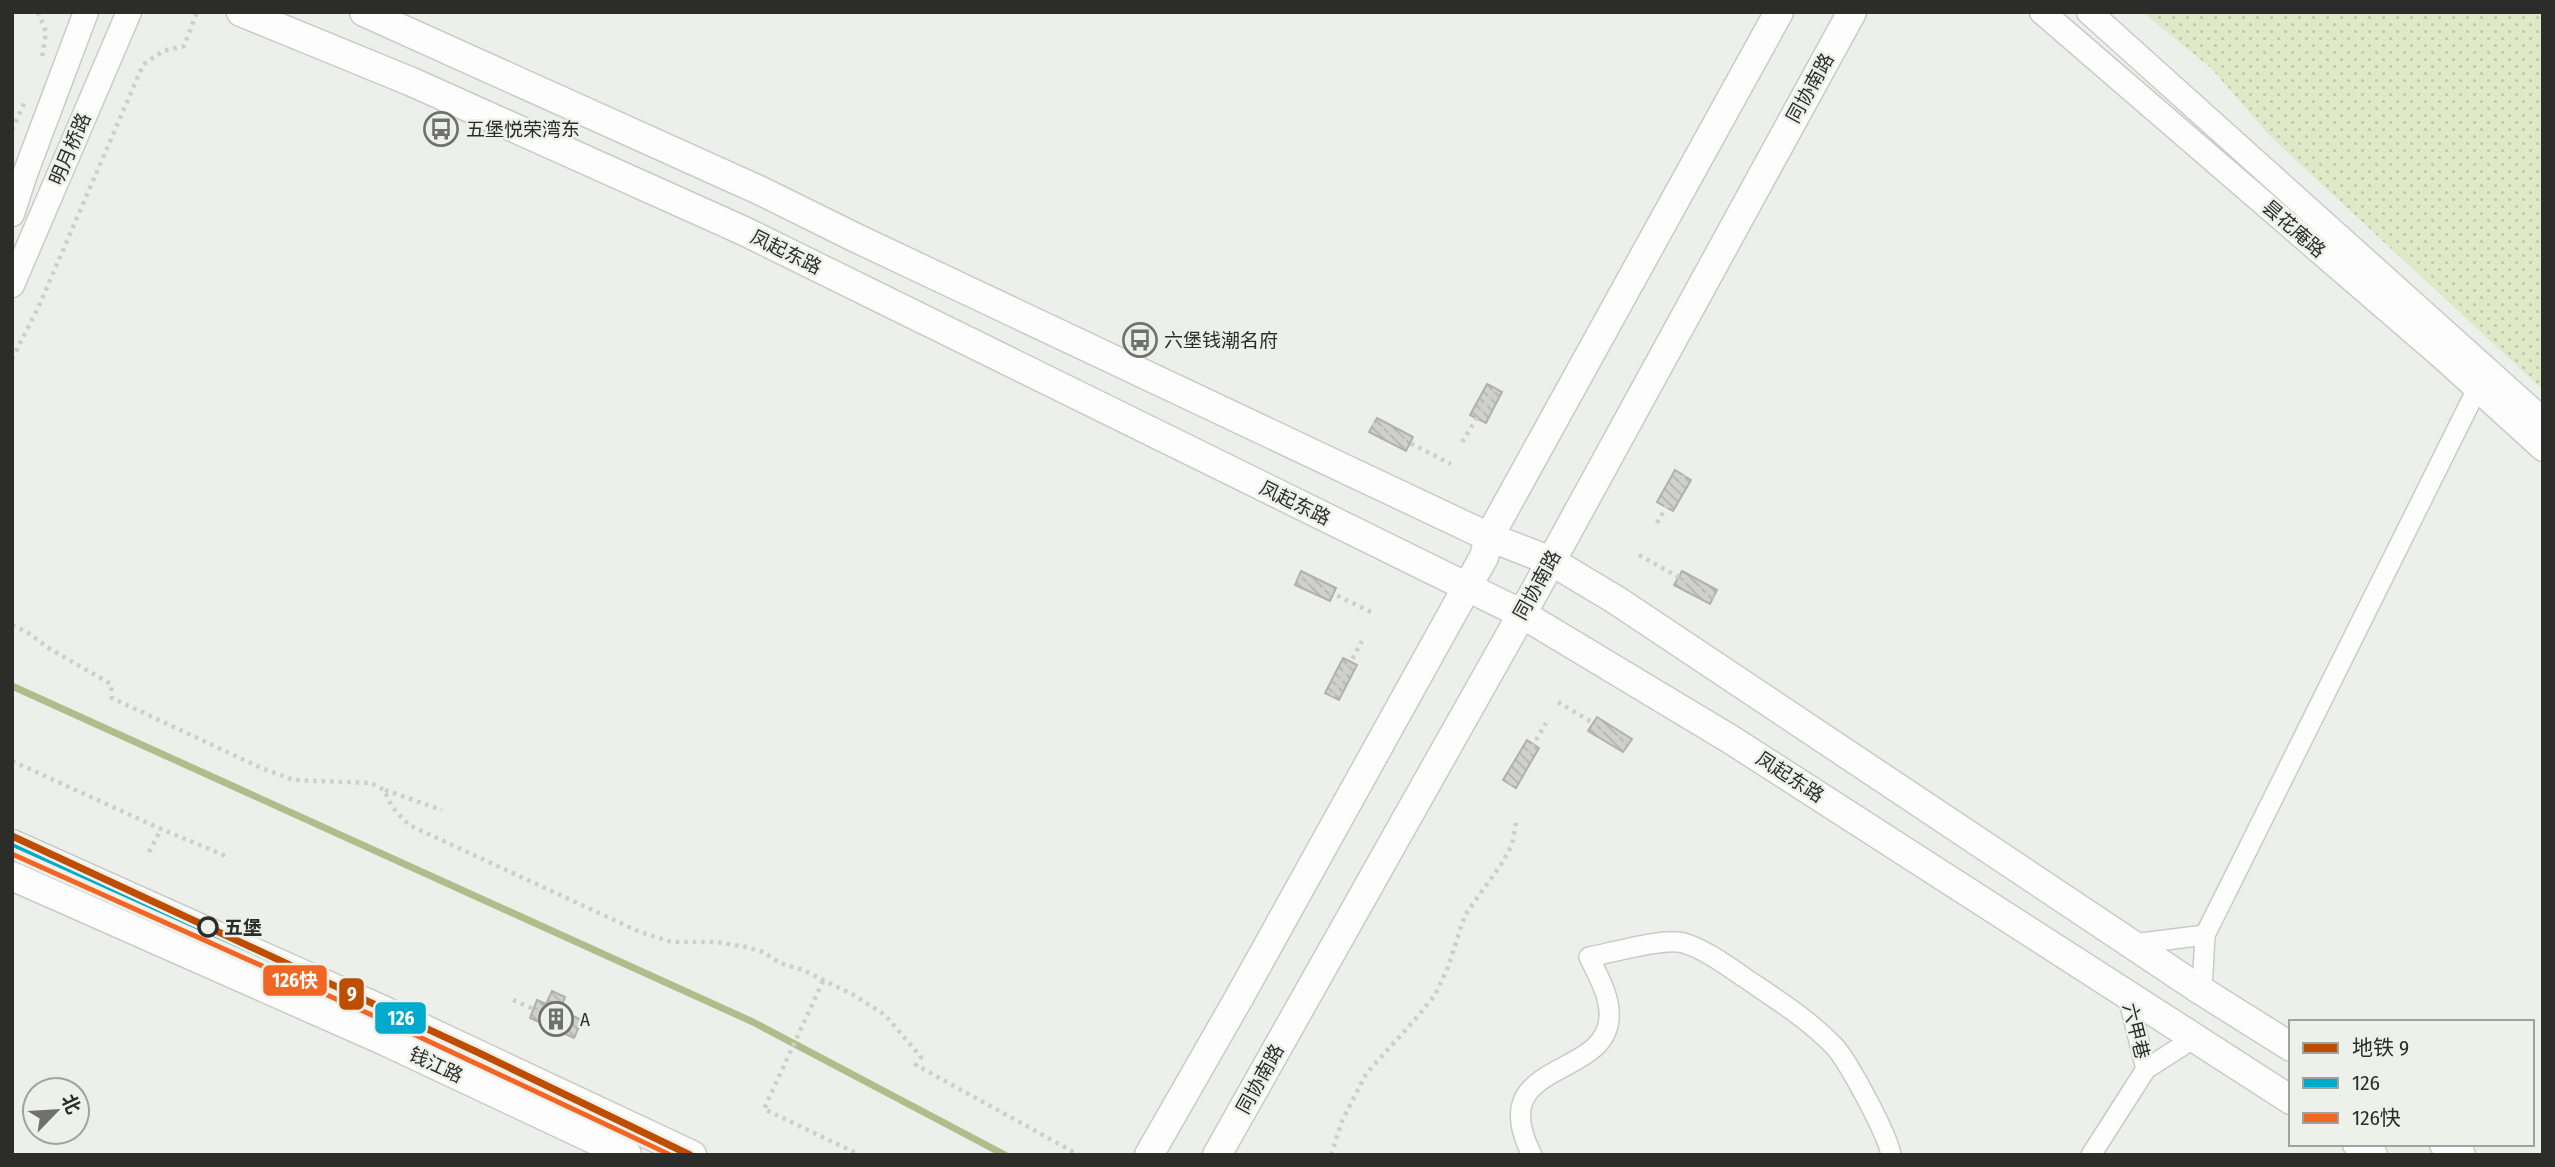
<svg xmlns="http://www.w3.org/2000/svg" width="2555" height="1167" font-family="'Fira Sans Condensed','Noto Sans SC',sans-serif">
	<defs>
		<pattern id="green-dots" width="8" height="8" patternUnits="userSpaceOnUse" patternTransform="scale(1.75)"><rect width="8" height="8" fill="#dfe9c8"/><path d="M2 2h.1M6 6h.1" fill="none" stroke="#c0c8ac" stroke-width="1.8" stroke-linecap="round"/></pattern>
		<pattern id="building-back-hatch" width="6" height="6" patternUnits="userSpaceOnUse" patternTransform="scale(1.75)"><rect width="6" height="6" fill="#d0d1ce"/><path d="M-1 5l2 2M0 0l6 6M5-1l2 2" fill="none" stroke="#b3b4b1"/></pattern>
	</defs>
	<rect width="100%" height="100%" fill="#edefeb"/>
	<path fill="url(#green-dots)" d="M2142 12H2543V390L2270 136 2211 68Z"/>
	<g fill="none" stroke-linecap="round" stroke-linejoin="round">
		<path stroke="#aebd89" stroke-width="7" d="M12 686 753 1022 1005 1155"/>
	</g>
	<g fill="url(#building-back-hatch)" stroke="#b0b1ae" stroke-width="2">
		<path d="M1487 384 1502 392 1486 423 1470 415Z"/>
		<path d="M1377 418 1413 437 1406 451 1369 432Z"/>
		<path d="M1675 470 1691 480 1673 511 1657 502Z"/>
		<path d="M1301 571 1336 588 1330 601 1295 585Z"/>
		<path d="M1682 571 1717 590 1710 604 1674 585Z"/>
		<path d="M1343 658 1357 665 1339 700 1325 693Z"/>
		<path d="M1597 717 1632 739 1623 752 1588 731Z"/>
		<path d="M1527 740 1539 748 1516 788 1503 780Z"/>
		<path d="M552 991 565 997 560 1010 546 1004Z"/>
		<path d="M537 1000 582 1020 574 1038 530 1018Z"/>
	</g>
	<g fill="none" stroke-linecap="round" stroke-linejoin="round">
		<g stroke="#cacbc9" stroke-width="22">
			<g id="minor">
				<path d="M2133 944 2205 935"/>
				<path d="M2202 991 2205 935 2483 377"/>
				<path d="M2127 993 2146 1069"/>
				<path d="M1532 1155C1483 1060 1604 1080 1609 1019 1611 997 1598 976 1589 957 1611 953 1665 937 1684 943 1706 950 1726 965 1745 978 1776 999 1808 1019 1834 1046 1848 1061 1888 1135 1891 1155"/>
				<path d="M2091 1155 2146 1069 2196 1037"/>
			</g>
		</g>
		<g stroke="#cacbc9" stroke-width="27">
			<g id="tertiary">
				<path d="M2042 12 2442 357 2543 449"/>
				<path d="M2089 12 2543 420"/>
				<path d="M12 214 25 174 86 12"/>
				<path d="M12 285 129 12"/>
			</g>
		</g>
		<g stroke="#cacbc9" stroke-width="31">
			<g id="secondary">
				<path d="M241 12 412 82 744 231 1522 614 1730 739 2291 1100"/>
				<path d="M364 12 759 190 854 237 1489 537 1551 561 1616 600 2202 991 2291 1047"/>
				<path d="M12 844 396 1016 692 1155"/>
				<path d="M12 876 387 1042 627 1155"/>
				<path d="M2357 1144 2373 1155"/>
				<path d="M2444 1144 2461 1155"/>
				<path d="M1149 1155 1240 996 1467 587 1484 557 1489 537 1779 12"/>
				<path d="M1217 1155 1536 589 1852 12"/>
			</g>
		</g>
		<g stroke="#cecece" stroke-width="4.5" stroke-dasharray="3.5 5" stroke-linecap="butt">
			<path d="M38 12 46 32 42 58"/>
			<path d="M12 130 26 99"/>
			<path d="M12 359 38 308 143 65 163 51 184 46 197 12"/>
			<path d="M1373 424 1451 464"/>
			<path d="M1462 442 1495 389"/>
			<path d="M1657 523 1684 475"/>
			<path d="M1639 555 1714 597"/>
			<path d="M1299 577 1375 614"/>
			<path d="M12 625 27 632 50 649 111 684 112 698 257 766 293 780 371 783 384 790 392 807 409 825 640 932 672 942H717L746 947 763 952 780 963 803 970 854 995 885 1015 921 1057 916 1065 1079 1155"/>
			<path d="M1332 696 1362 641"/>
			<path d="M1558 702 1628 744"/>
			<path d="M12 761 161 829 226 856"/>
			<path d="M1510 784 1546 723"/>
			<path d="M385 790 442 810"/>
			<path d="M149 852 161 829"/>
			<path d="M823 981 764 1109 860 1155"/>
			<path d="M513 1000 570 1025"/>
			<path d="M1331 1155 1342 1121 1366 1074 1418 1016 1435 995 1448 967 1465 915 1502 863 1512 845 1516 823"/>
		</g>
		<use href="#minor" stroke="#fcfdfc" stroke-width="19"/>
		<use href="#tertiary" stroke="#fcfdfc" stroke-width="24"/>
		<use href="#secondary" stroke="#fcfdfc" stroke-width="28"/>
		<g stroke="#eef0ea" stroke-width="10">
			<path id="bus-1" d="M12 844 396 1016 691 1155"/>
		</g>
		<g stroke="#eef0ea" stroke-width="10">
			<path id="bus-2" d="M12 854 392 1024 671 1155"/>
		</g>
		<use href="#bus-1" stroke="#00a9ce" stroke-width="5"/>
		<use href="#bus-2" stroke="#f26522" stroke-width="5"/>
		<g stroke="#eef0ea" stroke-width="12">
			<path id="metro-1" d="M12 836 477 1052 690 1155"/>
		</g>
		<use href="#metro-1" stroke="#be4d00" stroke-width="7"/>
	</g>
	<defs>
		<g id="bus-ring" transform="scale(1.75)"><circle r="9.5" fill="#eef0ea" stroke="#70706e" stroke-width="1.5"/><path d="M-5-6H5V4H4V6H2V4H-2V6H-4V4H-5ZM-3.5-4V0h7V-4ZM-3.5 1.2v1.5H-2V1.2ZM2 1.2v1.5H3.5V1.2Z" fill="#70706e"/></g>
		<g id="building-ring" transform="scale(1.75)"><circle r="9.5" fill="#eef0ea" stroke="#70706e" stroke-width="1.5"/><path d="M-4-6H4V6H1V3H-1V6H-4ZM-2.5-4.3h1.7v1.8h-1.7ZM.8-4.3h1.7v1.8H.8ZM-2.5-1h1.7V.8h-1.7ZM.8-1h1.7V.8H.8Z" fill="#70706e"/></g>
	</defs>
	<g fill-rule="evenodd">
		<use href="#bus-ring" x="441" y="129"/>
		<use href="#bus-ring" x="1140" y="340"/>
		<use href="#building-ring" x="556" y="1019"/>
	</g>
	<circle fill="#eef0ea" stroke="#2c2c2a" stroke-width="3.5" cx="208" cy="927" r="9"/>
	<g text-anchor="middle" dominant-baseline="central" stroke-width="5" stroke-linejoin="round" paint-order="stroke">
		<g font-size="19" fill="#2c2c2a" stroke="#eef0ea">
			<text transform="translate(1810 88) rotate(-61)">同协南路</text>
			<text transform="translate(70 149) rotate(-67)">明月桥路</text>
			<text transform="translate(2294 229) rotate(41)">昙花庵路</text>
			<text transform="translate(786 252) rotate(26)">凤起东路</text>
			<text transform="translate(1295 503) rotate(26)">凤起东路</text>
			<text transform="translate(1537 585) rotate(-61)">同协南路</text>
			<text transform="translate(1790 777) rotate(33)">凤起东路</text>
			<text transform="translate(2136 1031) rotate(76)">六甲巷</text>
			<text transform="translate(436 1065) rotate(25)">钱江路</text>
			<text transform="translate(1260 1079) rotate(-61)">同协南路</text>
		</g>
		<g font-size="19" fill="#2c2c2a" stroke="#eef0ea" text-anchor="start">
			<text x="466" y="129">五堡悦荣湾东</text>
			<text x="1164" y="340">六堡钱潮名府</text>
			<text x="580" y="1019">A</text>
		</g>
		<g font-size="19" font-weight="bold" fill="#2c2c2a" stroke="#eef0ea" text-anchor="start">
			<text x="224" y="927">五堡</text>
		</g>
	</g>
	<g stroke="#eef0ea" stroke-width="2.5">
		<rect x="262" y="964" width="66" height="33" rx="7" fill="#f26522"/>
		<rect x="338" y="977" width="27" height="34" rx="7" fill="#be4d00"/>
		<rect x="374" y="1001" width="53" height="34" rx="7" fill="#00a9ce"/>
	</g>
	<g font-size="19" text-anchor="middle" font-weight="bold" fill="#fff">
		<text x="295" y="987">126快</text>
		<text x="352" y="1001">9</text>
		<text x="401" y="1025">126</text>
	</g>
	<rect width="2555" height="1167" fill="none" stroke="#2c2c2a" stroke-width="28"/>
	<rect x="2289" y="1020" width="245" height="126" fill="#eef0ea" stroke="#a0a29d" stroke-width="2"/>
	<rect x="2303" y="1043" width="35" height="10" fill="#be4d00" stroke="#a0a29d" stroke-width="2"/>
	<text x="2352" y="1055" font-size="21" fill="#2c2c2a">地铁 9</text>
	<rect x="2303" y="1078" width="35" height="10" fill="#00a9ce" stroke="#a0a29d" stroke-width="2"/>
	<text x="2352" y="1090" font-size="21" fill="#2c2c2a">126</text>
	<rect x="2303" y="1113" width="35" height="10" fill="#f26522" stroke="#a0a29d" stroke-width="2"/>
	<text x="2352" y="1125" font-size="21" fill="#2c2c2a">126快</text>
	<g transform="translate(56 1111) rotate(65)"><circle r="33" fill="#eef0ea" stroke="#a0a29d" stroke-width="2"/>
	<path d="M0-5L12 26L0 18L-12 26Z" fill="#70706e"/>
	<text y="-10" font-size="19" font-weight="bold" text-anchor="middle" fill="#2c2c2a">北</text>
	</g>
</svg>
